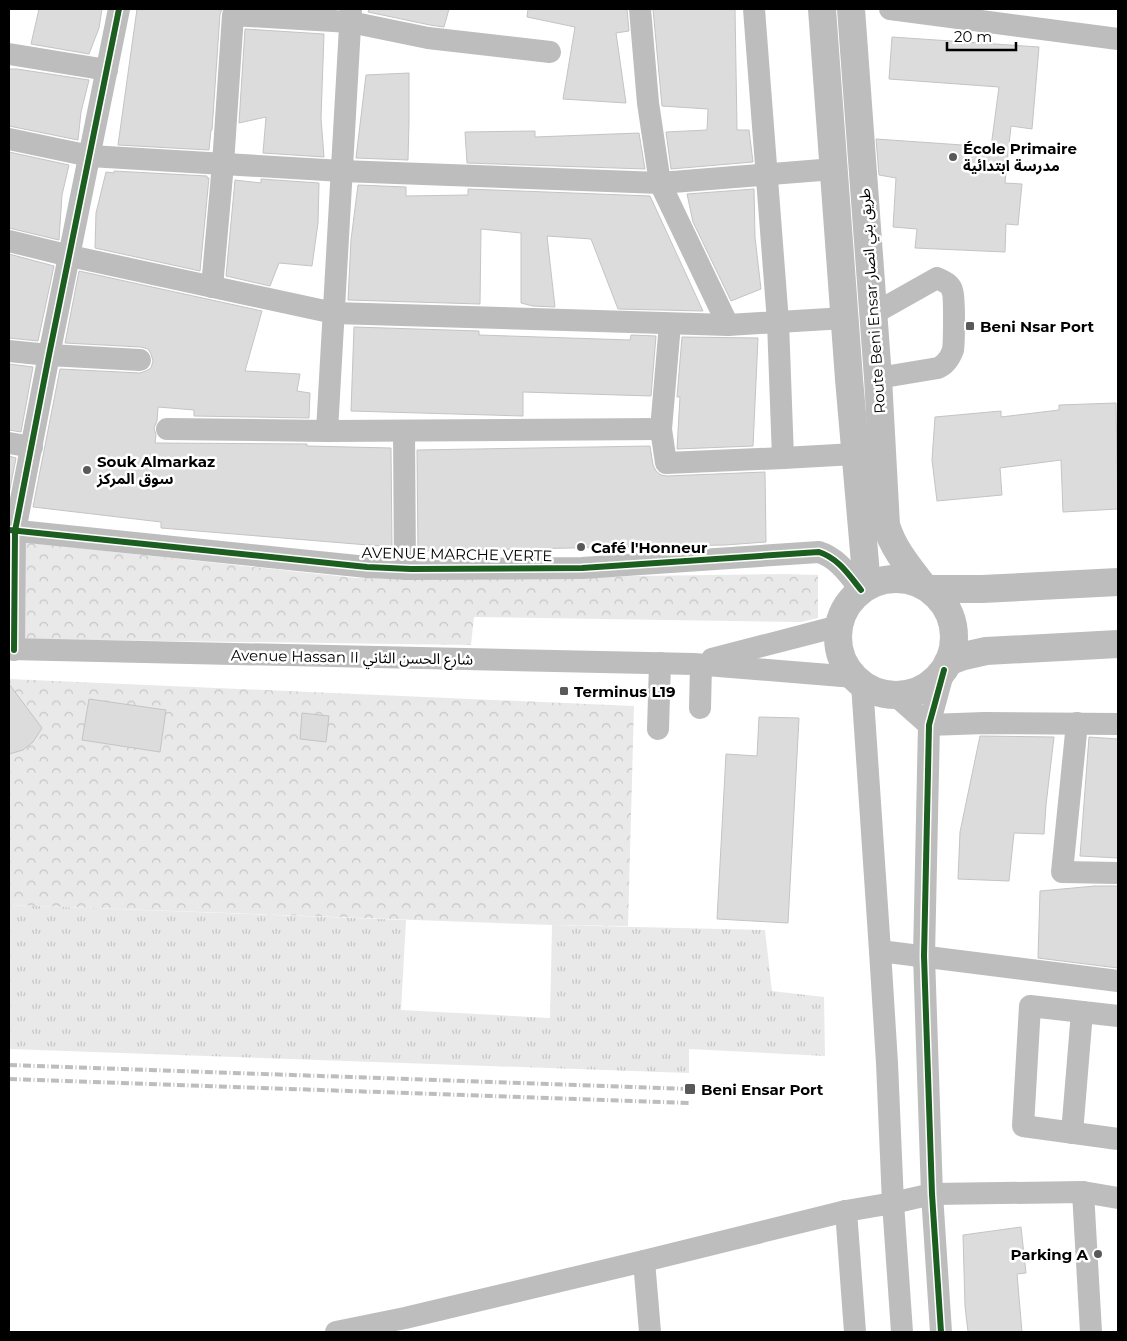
<svg xmlns="http://www.w3.org/2000/svg" width="1127" height="1341" font-family="Montserrat,'Noto Sans Arabic',sans-serif">
	<defs>
		<pattern id="grass-tufts" width="24" height="20" patternUnits="userSpaceOnUse" patternTransform="scale(1.25)"><rect width="24" height="20" fill="#e9e9e9"/><path d="M3 7l-1-3M5 7V3M7 7l1-3M15 17l-1-3M17 17v-4M19 17l1-3" fill="none" stroke="#c6c6c6"/></pattern>
		<pattern id="forest-crowns" width="20" height="18" patternUnits="userSpaceOnUse" patternTransform="scale(1.25)"><rect width="20" height="18" fill="#e9e9e9"/><path d="M2 6a3 3 0 1 1 6 0M12 15a3 3 0 1 1 6 0" fill="none" stroke="#c6c6c6"/></pattern>
	</defs>
	<rect width="100%" height="100%" fill="#fff"/>
	<path fill="url(#grass-tufts)" d="M9 905 406 920 401 1010 550 1018 552 925 765 930 772 991 824 997 825 1056 689 1049V1073L9 1049Z"/>
	<g fill="url(#forest-crowns)">
		<path d="M24 542 356 578 417 579 785 574 818 575V618L801 622 474 617 471 645 22 639Z"/>
		<path d="M9 679 634 706 628 926 552 925 9 905Z"/>
	</g>
	<g fill="#dcdcdc" stroke="#c4c4c4">
		<path d="M39 9H102L99 28 89 54 31 44Z"/>
		<path d="M137 9H222L220 14 212 130H211L209 150 118 145Z"/>
		<path d="M369 9H449L444 27 430 25 368 12Z"/>
		<path d="M528 9H627L629 31 616 33 626 103 563 99 575 27 527 17Z"/>
		<path d="M653 9H735L737 130H749L753 162 671 169 666 132 707 130 708 109 662 106Z"/>
		<path d="M245 29 324 34 321 118 324 157 263 153 266 117 239 123Z"/>
		<path d="M892 37 1039 47 1032 129 1011 126 1005 183 1022 184 1018 225 1006 224 1005 252 915 248 917 229 893 227 896 178 879 175 876 139 991 147 999 87 889 79Z"/>
		<path d="M9 69H17L89 80 81 112 78 140 9 126Z"/>
		<path d="M409 73V122L408 160 356 158 366 75Z"/>
		<path d="M535 131V137L639 133 645 169 467 163 465 132Z"/>
		<path d="M9 152 69 165 62 195 59 240 9 228Z"/>
		<path d="M114 171 207 176V178H209L200 271 95 248 96 213 106 172 114 173Z"/>
		<path d="M261 179 319 183 318 223 312 266 279 263 270 286 226 276 235 180 261 183Z"/>
		<path d="M358 185 406 187V196L468 195V189L650 196 703 311 618 309 591 239 547 236 555 307 533 306 521 303V233L481 229 480 304 348 300 351 240Z"/>
		<path d="M754 189 755 237 761 289 731 301 693 222 687 194Z"/>
		<path d="M9 254 54 266 38 341 9 338Z"/>
		<path d="M79 271 262 311 245 371 300 374 297 391 310 393 309 418 194 416V410L158 407 157 421 154 428 156 435 155 443 307 444V446L391 448 392 547 161 528V522L33 507 60 369 140 373 146 371 151 368 153 361 151 354 148 349 141 347 65 343Z"/>
		<path d="M354 327 479 331V335L630 340 631 335 656 336 651 396 523 392V416L351 411Z"/>
		<path d="M682 337 758 338 753 446 677 449 680 397H677Z"/>
		<path d="M9 364 33 367 21 432 9 430Z"/>
		<path d="M1116 403 1118 509 1063 512 1061 460 1000 468 1002 495 937 501 932 460 935 417 1001 411V417L1059 410V405Z"/>
		<path d="M650 446 653 465 656 471 661 475 667 476 765 472 766 542 725 545 418 551 417 450Z"/>
		<path d="M9 456 16 458 9 494Z"/>
		<path d="M9 684 42 728 33 742 23 750 9 754Z"/>
		<path d="M89 699 166 710 160 752 82 740Z"/>
		<path d="M302 713 329 716 326 742 300 739Z"/>
		<path d="M759 717 799 718 788 923 717 919 726 754 757 756Z"/>
		<path d="M980 736 1054 737 1046 805 1044 834 1014 833 1009 881 958 879 960 832Z"/>
		<path d="M1089 737 1118 739V858L1080 856Z"/>
		<path d="M1095 886H1118V968L1038 958 1040 891Z"/>
		<path d="M1021 1227 1026 1273 1017 1274 1022 1332H968L965 1306 963 1235Z"/>
	</g>
	<g fill="none" stroke-linecap="round" stroke-linejoin="round">
		<g stroke="#bdbdbd" stroke-width="22">
			<path d="M640 9 648 103 660 183 728 325"/>
			<path d="M754 9 778 322 783 458"/>
			<path d="M890 9 1118 39"/>
			<path d="M9 54 107 70"/>
			<path d="M9 139 90 156 342 171 660 183 834 169"/>
			<path d="M9 241 70 256 334 313 728 325 845 318"/>
			<path d="M212 287 223 164 233 15 350 22 428 38 550 52"/>
			<path d="M873 314 937 278C943 281 950 283 952 290 955 296 954 343 953 350 950 358 945 365 938 368L878 378"/>
			<path d="M670 324 661 429 666 463 783 458 855 454"/>
			<path d="M9 351 49 355 140 360"/>
			<path d="M167 429 327 431 661 429"/>
			<path d="M327 431 351 9"/>
			<path d="M404 431 405 569"/>
			<path d="M9 443 32 447"/>
			<path d="M9 530 367 567 411 569 582 568 819 552C838 558 849 575 861 590"/>
			<path d="M9 649 694 664 854 677"/>
			<path d="M14 650 15 531 49 355 119 9"/>
			<path d="M712 659 839 626"/>
			<path d="M862 684 880 951 887 1063 893 1203 902 1332"/>
			<path d="M895 695 929 725 984 723 1118 724"/>
			<path d="M700 708 701 665"/>
			<path d="M1077 723 1062 872 1118 873"/>
			<path d="M658 729 660 663"/>
			<path d="M880 951 1118 981"/>
			<path d="M1118 1016 1030 1006 1023 1126 1118 1139"/>
			<path d="M1072 1133 1082 1012"/>
			<path d="M1083 1192 1091 1332"/>
			<path d="M846 1211 855 1332"/>
			<path d="M644 1261 650 1332"/>
			<path d="M336 1332 405 1318 644 1261 846 1211 893 1203 932 1194 1083 1192 1118 1198"/>
			<path d="M941 1332 932 1194 924 956 929 725 944 670"/>
		</g>
		<g stroke="#bdbdbd" stroke-width="28">
			<path d="M931 589H982L1118 582"/>
			<path d="M948 662 964 656 986 651 1118 644"/>
		</g>
		<g stroke="#bdbdbd" stroke-width="28">
			<path d="M822 9 849 379 867 586"/>
			<path d="M851 9 878 378 886 525C893 548 907 565 921 583"/>
			<circle cx="896" cy="637" r="58"/>
		</g>
		<g stroke="#bdbdbd" stroke-width="4" stroke-dasharray="8 2.5 1 2.5" stroke-linecap="butt">
			<path d="M9 1065 690 1089"/>
			<path d="M9 1079 689 1103"/>
		</g>
		<g stroke="#fff" stroke-width="9">
			<g id="cycleway">
				<path d="M9 530 367 567 411 569 582 568 819 552C838 558 849 575 861 590"/>
				<path d="M14 650 15 531 49 355 119 9"/>
				<path d="M941 1332 932 1194 924 956 929 725 944 670"/>
			</g>
		</g>
		<use href="#cycleway" stroke="#1b5e20" stroke-width="6"/>
	</g>
	<g fill="#595959" stroke="#fff" stroke-width="2">
		<circle cx="953" cy="157" r="5"/>
		<rect x="965" y="321" width="10" height="10" rx="2.5"/>
		<circle cx="87" cy="470" r="5"/>
		<circle cx="581" cy="547" r="5"/>
		<rect x="559" y="686" width="10" height="10" rx="2.5"/>
		<rect x="684" y="1083" width="12" height="12" rx="2.5"/>
		<circle cx="1098" cy="1254" r="5"/>
	</g>
	<g text-anchor="middle" dominant-baseline="central" stroke-width="5" stroke-linejoin="round" paint-order="stroke">
		<g font-size="15" font-weight="bold" fill="#000" stroke="#fff" text-anchor="start">
			<text x="963" y="148">École Primaire<tspan x="963" dy="17">مدرسة ابتدائية</tspan></text>
			<text x="980" y="326">Beni Nsar Port</text>
			<text x="97" y="461">Souk Almarkaz<tspan x="97" dy="17">سوق المركز</tspan></text>
			<text x="591" y="547">Café l'Honneur</text>
			<text x="574" y="691">Terminus L19</text>
			<text x="701" y="1089">Beni Ensar Port</text>
			<text x="1088" y="1254" text-anchor="end">Parking A</text>
		</g>
		<g font-size="15" fill="#000" stroke="#fff">
			<text transform="translate(872 301) rotate(-94)">Route Beni Ensar طريق بني انصار</text>
			<text transform="translate(457 554) rotate(1)">AVENUE MARCHE VERTE</text>
			<text transform="translate(352 657) rotate(1)">Avenue Hassan II شارع الحسن الثاني</text>
		</g>
	</g>
	<rect width="1127" height="1341" fill="none" stroke="#000000" stroke-width="20"/>
	<path d="M947 42v8h69v-8" fill="none" stroke="#000000" stroke-width="2.5"/>
	<text x="954" y="42" font-size="15" fill="#000000" stroke="#ffffff" stroke-width="4" paint-order="stroke">20 m</text>
</svg>
